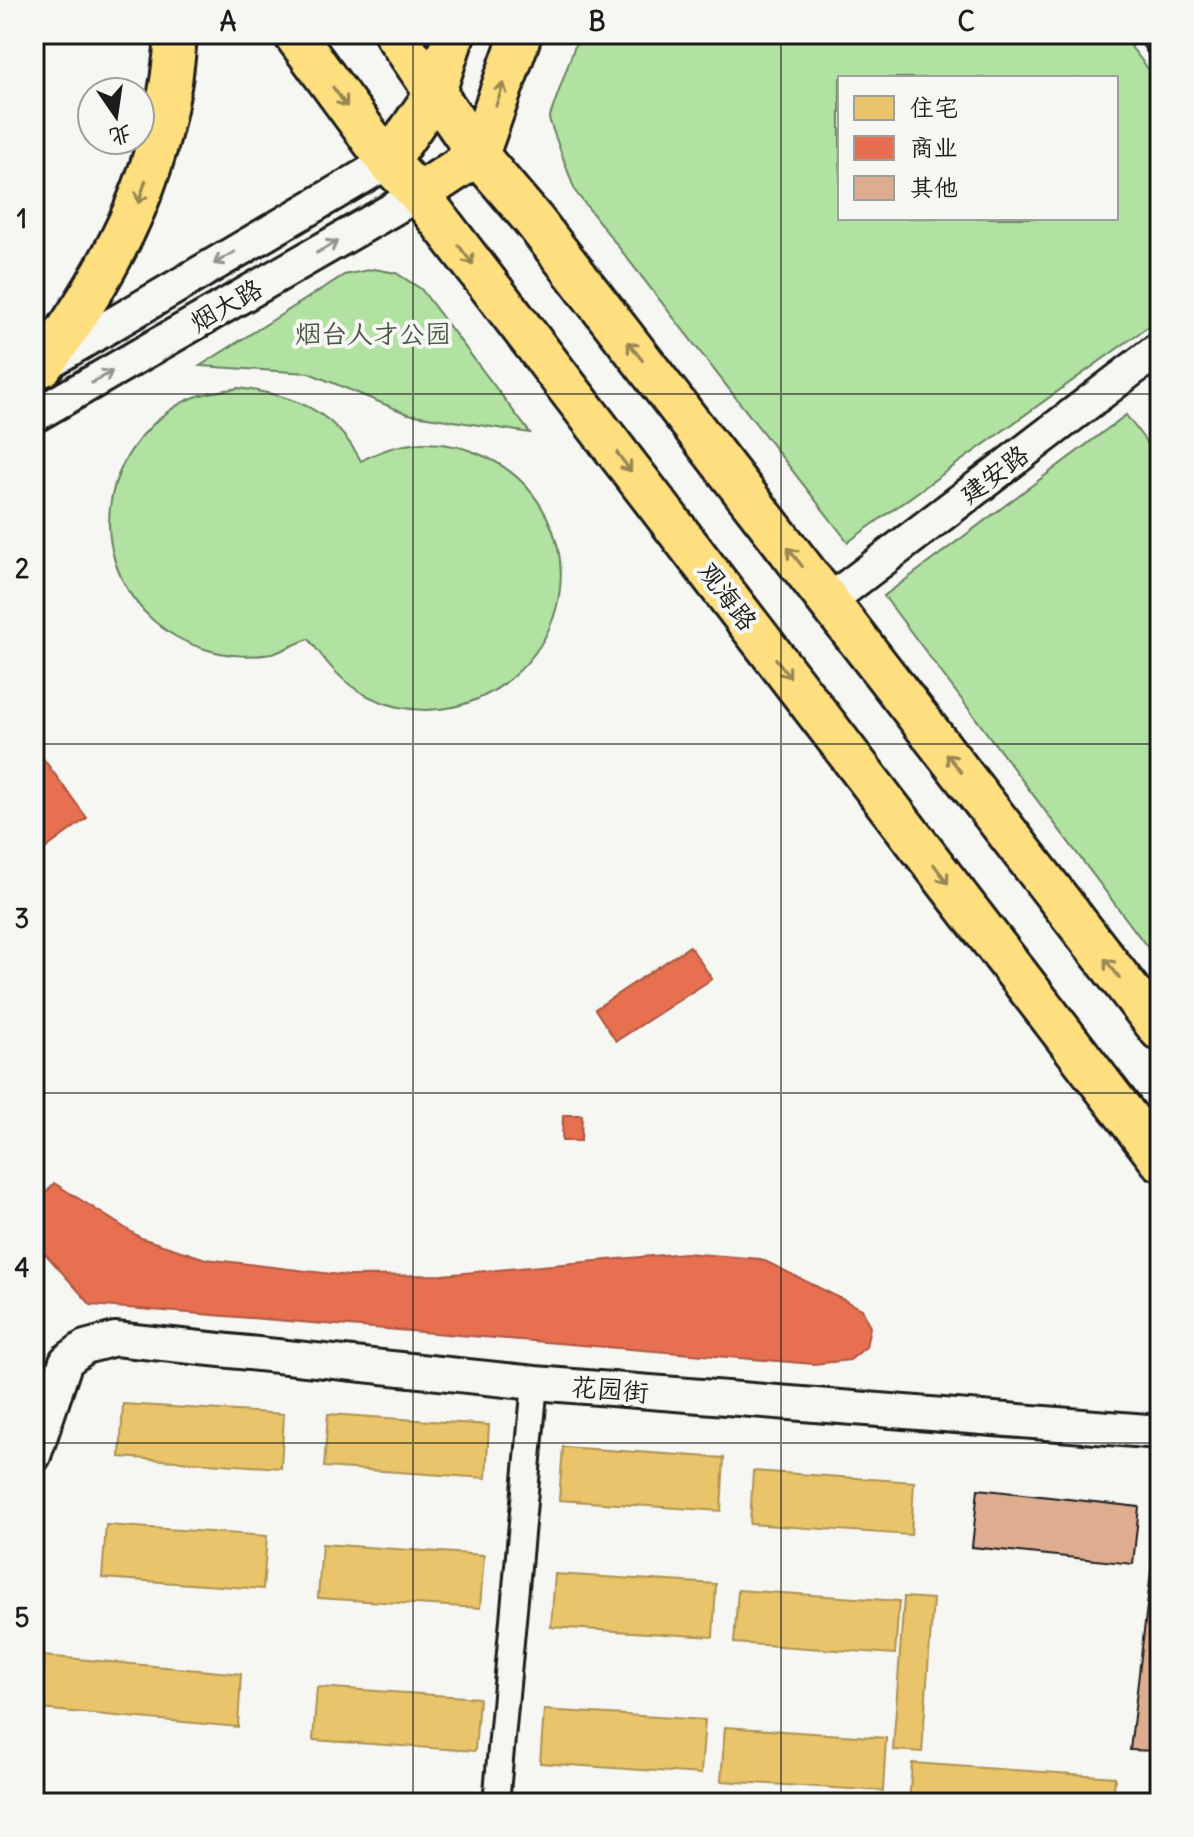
<svg xmlns="http://www.w3.org/2000/svg" width="1194" height="1837" font-family="Delius,'LXGW WenKai TC',sans-serif">
	<rect width="100%" height="100%" fill="#f6f6f2"/>
	<filter id="ink" filterUnits="userSpaceOnUse"><feTurbulence type="fractalNoise" baseFrequency=".0125" numOctaves="2"/><feDisplacementMap in="SourceGraphic" scale="16" xChannelSelector="R" yChannelSelector="G"/><feConvolveMatrix kernelMatrix="1 2 1 2 8 2 1 2 1" color-interpolation-filters="sRGB"/></filter>
	<g filter="url(#ink)">
		<g fill="#b1e2a2" stroke="#667f5f" stroke-width="2" fill-rule="evenodd">
			<path d="M579 34H1121L1160 84V318L848 542 575 191 549 119ZM840 78H1116V218H840Z"/>
			<path d="M374 269 396 273 421 289 530 433 408 414 309 373 200 366 344 275Z"/>
			<path d="M238 388C293 395 333 409 361 461 402 438 446 437 488 458 515 471 534 491 547 517 602 629 482 750 370 697 343 685 326 662 309 639 297 643 286 649 275 653 254 658 228 656 208 650 113 623 77 512 142 436 156 420 175 404 195 397 208 392 224 391 238 388Z"/>
			<path d="M1126 415 1160 460V964L884 596Z"/>
		</g>
		<g fill="#e9c46a" stroke="#ac9253" stroke-width="2">
			<path d="M123 1404 284 1414 281 1468 120 1457Z"/>
			<path d="M328 1414 489 1425 486 1478 324 1467Z"/>
			<path d="M563 1447 724 1458 721 1511 559 1500Z"/>
			<path d="M753 1471 914 1482 911 1535 750 1524Z"/>
			<path d="M106 1525 267 1536 263 1589 102 1578Z"/>
			<path d="M322 1544 484 1555 480 1608 318 1598Z"/>
			<path d="M555 1574 716 1584 713 1637 551 1627Z"/>
			<path d="M738 1590 899 1601 895 1654 734 1643Z"/>
			<path d="M904 1597 933 1599 922 1752 893 1750Z"/>
			<path d="M44 1656 241 1674 238 1727 40 1709Z"/>
			<path d="M317 1687 479 1698 475 1751 313 1740Z"/>
			<path d="M544 1710 705 1720 701 1774 540 1763Z"/>
			<path d="M725 1727 886 1738 883 1791 721 1781Z"/>
			<path d="M912 1763 1115 1777 1113 1803H909Z"/>
			<path d="M62 1793 215 1803H61Z"/>
		</g>
		<g fill="#e76f51" stroke="#aa5641" stroke-width="2">
			<path d="M34 746 87 818 34 857Z"/>
			<path d="M690 946 712 979 616 1041 595 1009Z"/>
			<path d="M563 1115H582L581 1141H562Z"/>
			<path d="M54 1183 141 1238 206 1259 349 1276 442 1275 685 1253 761 1259 862 1309 870 1327 866 1347 850 1360 814 1364 91 1305 34 1241V1207Z"/>
		</g>
		<g fill="#dead90" stroke="#1c1c1c" stroke-width="2">
			<path d="M978 1489 1139 1507 1133 1564 972 1547Z"/>
			<path d="M1154 1546 1160 1547V1751L1130 1750Z"/>
		</g>
		<g fill="none" stroke-linecap="round" stroke-linejoin="round">
			<g stroke="#1c1c1c" stroke-width="30">
				<g id="minor">
					<path d="M1152 34 1160 47"/>
					<path d="M496 1803 535 1383"/>
				</g>
			</g>
			<g stroke="#1c1c1c" stroke-width="38">
				<g id="tertiary">
					<path d="M47 363 388 162"/>
					<path d="M34 416 419 194"/>
					<path d="M829 601 1160 348"/>
					<path d="M34 1456 66 1361 85 1347 115 1339 535 1383 1160 1432"/>
				</g>
			</g>
			<g stroke="#1c1c1c" stroke-width="46">
				<g id="primary">
					<path d="M294 34 388 162 419 194 1160 1160"/>
					<path d="M395 34 478 155 535 222 1160 1030"/>
					<path d="M388 162 434 95 454 34"/>
					<path d="M419 194 478 155 521 34"/>
					<path d="M42 366C117 263 168 164 176 34"/>
				</g>
			</g>
			<use href="#minor" stroke="#f6f6f2" stroke-width="24"/>
			<use href="#tertiary" stroke="#f6f6f2" stroke-width="32"/>
			<use href="#primary" stroke="#fddf80" stroke-width="40"/>
		</g>
		<defs><path id="oneway-shaft" d="M-6 0H5M1.5-3L5.5 0L1.5 3" fill="none" stroke-width="1.6" stroke-linecap="round" stroke-linejoin="round" transform="scale(2)"/></defs>
		<g stroke="#988753">
			<use href="#oneway-shaft" transform="translate(500 94) rotate(-71)"/>
			<use href="#oneway-shaft" transform="translate(340 97) rotate(54)"/>
			<use href="#oneway-shaft" transform="translate(142 192) rotate(108)"/>
			<use href="#oneway-shaft" transform="translate(466 255) rotate(53)"/>
			<use href="#oneway-shaft" transform="translate(635 351) rotate(-128)"/>
			<use href="#oneway-shaft" transform="translate(624 462) rotate(53)"/>
			<use href="#oneway-shaft" transform="translate(795 557) rotate(-128)"/>
			<use href="#oneway-shaft" transform="translate(783 668) rotate(53)"/>
			<use href="#oneway-shaft" transform="translate(954 763) rotate(-128)"/>
			<use href="#oneway-shaft" transform="translate(941 874) rotate(53)"/>
			<use href="#oneway-shaft" transform="translate(1112 968) rotate(-128)"/>
		</g>
		<g stroke="#949492">
			<use href="#oneway-shaft" transform="translate(327 247) rotate(-30)"/>
			<use href="#oneway-shaft" transform="translate(224 258) rotate(149)"/>
			<use href="#oneway-shaft" transform="translate(102 377) rotate(-30)"/>
		</g>
	</g>
	<path fill="none" stroke="#1c1c1c" stroke-width="2" stroke-opacity="0.55" d="M413 34V1803M781 34V1803M34 394H1160M34 744H1160M34 1093H1160M34 1443H1160"/>
	<g text-anchor="middle" dominant-baseline="central" stroke-width="8" stroke-linejoin="round" paint-order="stroke">
		<g font-size="26" fill="#1c1c1c" stroke="#f6f6f2">
			<text transform="translate(226 305) rotate(-30)">烟大路</text>
			<text transform="translate(994 474) rotate(-37)">建安路</text>
			<text transform="translate(728 596) rotate(53)">观海路</text>
			<text transform="translate(610 1389) rotate(5)">花园街</text>
		</g>
		<g font-size="26" fill="#495744" stroke="#f6f6f2">
			<text x="373" y="333">烟台人才公园</text>
		</g>
	</g>
	<rect width="1194" height="1837" fill="none" stroke="#f6f6f2" stroke-width="88"/>
	<rect x="838" y="76" width="280" height="144" fill="#f6f6f2" stroke="#9f9f9c" stroke-width="2"/>
	<rect x="854" y="96" width="40" height="24" fill="#e9c46a" stroke="#9f9f9c" stroke-width="2"/>
	<text x="910" y="116" font-size="24" fill="#1c1c1c">住宅</text>
	<rect x="854" y="136" width="40" height="24" fill="#e76f51" stroke="#9f9f9c" stroke-width="2"/>
	<text x="910" y="156" font-size="24" fill="#1c1c1c">商业</text>
	<rect x="854" y="176" width="40" height="24" fill="#dead90" stroke="#9f9f9c" stroke-width="2"/>
	<text x="910" y="196" font-size="24" fill="#1c1c1c">其他</text>
	<g transform="translate(116 116) rotate(167)"><circle r="38" fill="#f6f6f2" stroke="#9f9f9c" stroke-width="2"/>
	<path d="M0-6L14 30L0 20L-14 30Z" fill="#1c1c1c"/>
	<text y="-12" font-size="22" font-weight="bold" text-anchor="middle" fill="#1c1c1c">北</text>
	</g>
	<rect x="44" y="44" width="1106" height="1749" fill="none" stroke="#1c1c1c" stroke-width="3"/>
	<g font-size="26" text-anchor="middle" font-weight="bold" fill="#1c1c1c">
		<text x="228" y="31">A</text>
		<text x="597" y="31">B</text>
		<text x="966" y="31">C</text>
		<text x="22" y="228">1</text>
		<text x="22" y="578">2</text>
		<text x="22" y="928">3</text>
		<text x="22" y="1277">4</text>
		<text x="22" y="1627">5</text>
	</g>
</svg>
